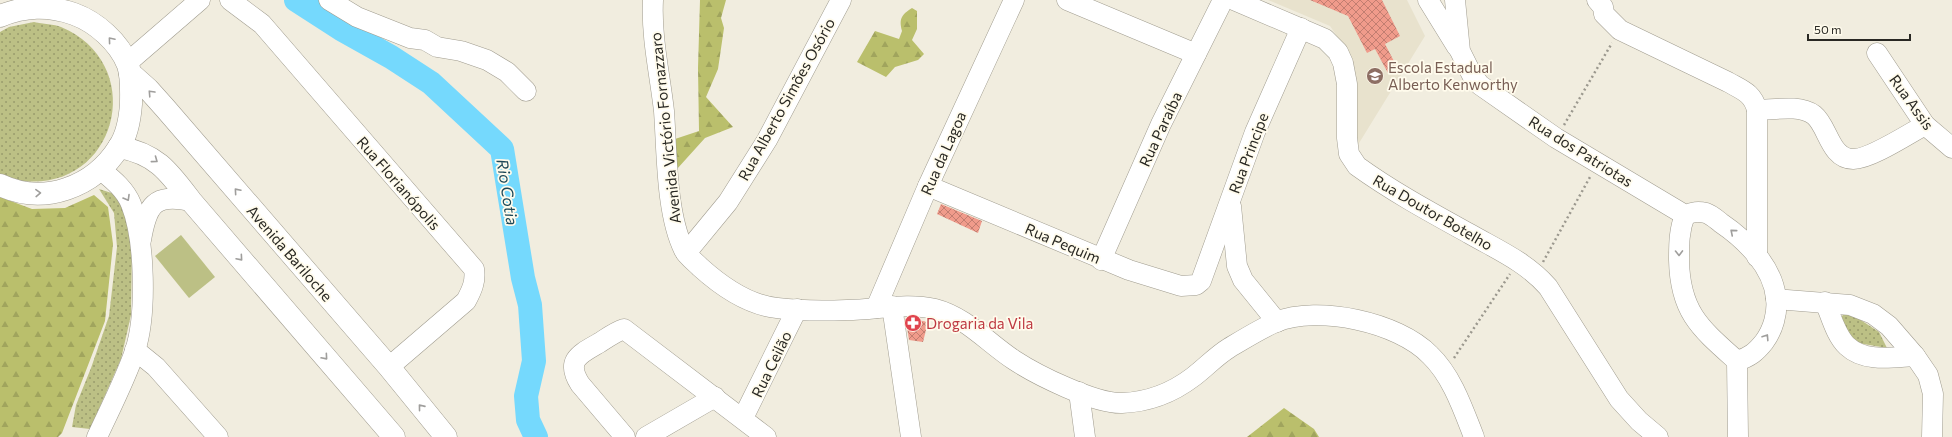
<svg xmlns="http://www.w3.org/2000/svg" width="1952" height="437" font-family="Commissioner,sans-serif">
	<defs>
		<pattern id="green-dots" width="8" height="8" patternUnits="userSpaceOnUse"><rect width="8" height="8" fill="#bcc085"/><path d="M2 2h.1M6 6h.1" fill="none" stroke="#999c6c" stroke-width="1.8" stroke-linecap="round"/></pattern>
		<pattern id="forest-firs" width="22" height="20" patternUnits="userSpaceOnUse"><rect width="22" height="20" fill="#babf6c"/><path d="M5 1l3.5 6h-7zM16 11l3.5 6h-7z" fill="#a0a45d"/></pattern>
		<pattern id="building-cross-hatch" width="8" height="8" patternUnits="userSpaceOnUse"><rect width="8" height="8" fill="#f09b8b"/><path d="M0 0l8 8M0 8l8-8" fill="none" stroke="#c27e71"/></pattern>
	</defs>
	<rect width="100%" height="100%" fill="#f1eddf"/>
	<path fill="#e8e2cd" d="M1268 0H1407L1425 36 1356 148 1347 51 1330 26Z"/>
	<g fill="url(#green-dots)">
		<path d="M34 22C43 24 54 24 61 27 149 64 118 191 23 181 16 180 7 176 0 174V32L9 27Z"/>
		<path d="M99 189 121 196 132 245 131 315 121 359 90 429 72 427 76 405 91 368 109 316 117 247 114 213Z"/>
		<path d="M1847 311 1879 332 1887 348 1846 341 1836 322Z"/>
	</g>
	<g fill="url(#forest-firs)">
		<path d="M700 0H726L721 18 724 28 718 69 706 97 733 127 705 138 677 169 675 139 699 131 698 68Z"/>
		<path d="M912 8 917 11V29L912 40 924 54 918 60 895 67 886 77 857 62 875 31 899 39 902 31C899 19 901 15 912 8Z"/>
		<path d="M94 195 108 207 113 244 105 321 62 433 58 437H0V197L32 209 65 208Z"/>
		<path d="M1284 408 1314 429 1319 437H1247Z"/>
	</g>
	<path fill="#bcc085" d="M181 235 215 277 189 298 155 256Z"/>
	<g fill="none" stroke-linecap="round" stroke-linejoin="round">
		<path stroke="#75d9fd" stroke-width="24" d="M296 0 341 29 391 57 431 83 502 149 523 278 530 305 534 361 526 396 528 420 536 437"/>
	</g>
	<g fill="url(#building-cross-hatch)">
		<path d="M1310 0H1382L1400 36 1385 44 1397 67 1388 73 1375 49 1367 53 1348 16Z"/>
		<path d="M941 204 982 221 978 233 937 214Z"/>
		<path d="M907 318 928 322 923 342 909 340 906 320Z"/>
	</g>
	<g fill="none" stroke-linecap="round" stroke-linejoin="round">
		<g stroke="#a09c8f" stroke-width="21">
			<g id="minor">
				<path d="M230 0 262 24 474 269C476 281 472 290 466 301L389 367"/>
				<path d="M329 0 357 17 410 38 425 40 437 47 461 51 487 60 507 72 526 91"/>
				<path d="M653 0C651 37 660 75 664 111 667 152 666 214 684 250 688 257 695 262 700 267 721 286 748 305 777 308 800 311 824 311 847 310 877 310 906 302 935 309 966 317 988 343 1014 360 1037 375 1095 404 1122 403 1148 402 1172 393 1193 377 1205 368 1216 356 1229 348 1244 339 1260 329 1276 322 1318 305 1398 322 1430 355 1452 376 1463 409 1474 437"/>
				<path d="M1067 0 1196 54"/>
				<path d="M1234 0 1325 39 1338 52 1343 63 1347 84V138L1349 154 1357 166C1393 192 1432 213 1470 234 1498 250 1526 262 1548 287L1619 399 1639 421 1658 437"/>
				<path d="M1428 0 1457 47"/>
				<path d="M1455 0 1460 51 1472 75 1480 85 1556 138 1685 215C1693 212 1698 211 1706 213 1712 215 1717 220 1721 223 1746 240 1773 267 1776 298 1778 313 1773 330 1764 342 1756 352 1750 357 1737 361"/>
				<path d="M1597 0 1603 7 1604 14 1620 30 1728 82C1742 90 1753 93 1757 110V257"/>
				<path d="M1877 53 1925 125 1952 148"/>
				<path d="M127 63 200 0"/>
				<path d="M1757 110C1774 110 1799 104 1814 115 1828 126 1830 159 1853 159 1869 160 1910 133 1925 125"/>
				<path d="M928 186 1129 270 1181 286 1196 285 1201 281 1255 132 1301 28"/>
				<path d="M1231 206 1237 266 1243 280 1277 322"/>
				<path d="M1685 215C1679 230 1679 244 1679 260 1680 312 1700 328 1737 361L1738 437"/>
				<path d="M141 240C147 205 154 193 191 201"/>
				<path d="M686 253 728 202 767 140 841 0"/>
				<path d="M1101 260 1161 124 1223 0"/>
				<path d="M1776 299 1850 305 1873 314 1889 326 1915 356 1928 375 1933 394 1932 437"/>
				<path d="M1825 302C1831 316 1836 336 1847 346 1865 363 1894 357 1915 356"/>
				<path d="M892 306 911 437"/>
				<path d="M876 308 928 186 1014 0"/>
				<path d="M135 350 156 367 218 437"/>
				<path d="M1079 392 1085 437"/>
				<path d="M743 418 797 309"/>
				<path d="M97 437C110 409 125 380 135 351 147 314 145 239 131 204 125 189 112 179 101 170"/>
				<path d="M625 437 580 384C565 360 580 354 599 343 607 338 615 332 624 329L766 437"/>
				<path d="M646 437 715 397"/>
			</g>
		</g>
		<g stroke="#a09c8f" stroke-width="23">
			<g id="major">
				<path d="M0 16C25 6 48 5 74 14 96 22 119 42 128 65 132 77 131 91 131 104 130 118 127 135 119 147 94 187 44 206 0 185"/>
				<path d="M130 73 148 89 165 108 389 367 446 437"/>
				<path d="M119 147C157 154 169 172 191 201L394 437"/>
			</g>
		</g>
		<g stroke="#9b988e" stroke-width="2.5" stroke-dasharray="2 3" stroke-linecap="butt">
			<path d="M1564 125 1612 43"/>
			<path d="M1543 262 1590 177"/>
			<path d="M1454 358 1510 274"/>
		</g>
		<use href="#minor" stroke="#fff" stroke-width="20"/>
		<use href="#major" stroke="#fff" stroke-width="22"/>
	</g>
	<defs><path id="oneway-chevron" d="M-2-3.5L2.5 0L-2 3.5" fill="none" stroke-width="1.6" stroke-linecap="round" stroke-linejoin="round"/></defs>
	<g stroke="#9f9e9c">
		<use href="#oneway-chevron" transform="translate(111 40) rotate(-130)"/>
		<use href="#oneway-chevron" transform="translate(151 93) rotate(-133)"/>
		<use href="#oneway-chevron" transform="translate(155 160) rotate(36)"/>
		<use href="#oneway-chevron" transform="translate(237 191) rotate(-131)"/>
		<use href="#oneway-chevron" transform="translate(38 193) rotate(-2)"/>
		<use href="#oneway-chevron" transform="translate(127 198) rotate(60)"/>
		<use href="#oneway-chevron" transform="translate(1733 232) rotate(-140)"/>
		<use href="#oneway-chevron" transform="translate(1679 253) rotate(89)"/>
		<use href="#oneway-chevron" transform="translate(240 258) rotate(49)"/>
		<use href="#oneway-chevron" transform="translate(1766 337) rotate(-57)"/>
		<use href="#oneway-chevron" transform="translate(325 357) rotate(49)"/>
		<use href="#oneway-chevron" transform="translate(421 407) rotate(-129)"/>
	</g>
	<defs>
		<g id="school-disc" transform="scale(0.9)"><circle r="9.5" fill="#8d6e63" stroke="#fffbec"/><path d="M0-5L7-2L0 1L-7-2ZM-4 1L0 2.5L4 1V4Q0 6-4 4Z" fill="#fff"/></g>
		<g id="pharmacy-disc" transform="scale(0.9)"><circle r="9.5" fill="#e0444e" stroke="#fffbec"/><path d="M-2-6h4v4h4v4h-4v4h-4v-4h-4v-4h4Z" fill="#fff"/></g>
	</defs>
	<g fill-rule="evenodd">
		<use href="#school-disc" x="1375" y="76"/>
		<use href="#pharmacy-disc" x="913" y="323"/>
	</g>
	<g text-anchor="middle" dominant-baseline="central" stroke-width="3.5" stroke-linejoin="round" paint-order="stroke">
		<g font-size="15" fill="#785e54" stroke="#fffbec" text-anchor="start">
			<text x="1388" y="67">Escola Estadual<tspan x="1388" dy="17">Alberto Kenworthy</tspan></text>
		</g>
		<g font-size="15" fill="#292823" stroke="#fffbec">
			<text transform="translate(786 99) rotate(-61)">Rua Alberto Simões Osório</text>
			<text transform="translate(1912 102) rotate(54)">Rua Assis</text>
			<text transform="translate(665 128) rotate(-96)">Avenida Victório Fornazzaro</text>
			<text transform="translate(1160 129) rotate(-65)">Rua Paraíba</text>
			<text transform="translate(1581 151) rotate(32)">Rua dos Patriotas</text>
			<text transform="translate(943 153) rotate(-66)">Rua da Lagoa</text>
			<text transform="translate(1248 153) rotate(-69)">Rua Principe</text>
			<text transform="translate(399 183) rotate(49)">Rua Florianópolis</text>
			<text transform="translate(1433 212) rotate(30)">Rua Doutor Botelho</text>
			<text transform="translate(1063 243) rotate(23)">Rua Pequim</text>
			<text transform="translate(290 253) rotate(49)">Avenida Bariloche</text>
			<text transform="translate(771 364) rotate(-64)">Rua Ceilão</text>
		</g>
		<g font-size="15" fill="#be3a42" stroke="#fffbec" text-anchor="start">
			<text x="926" y="323">Drogaria da Vila</text>
		</g>
		<g font-size="16" font-style="italic" fill="#1b4757" stroke="#fffbec">
			<text transform="translate(508 192) rotate(81)">Rio Cotia</text>
		</g>
	</g>
	<path d="M1808 34v6h102v-6" fill="none" stroke="#292823" stroke-width="2"/>
	<text x="1814" y="34" font-size="12" fill="#292823" stroke="#fffbec" stroke-width="3" paint-order="stroke">50 m</text>
</svg>
